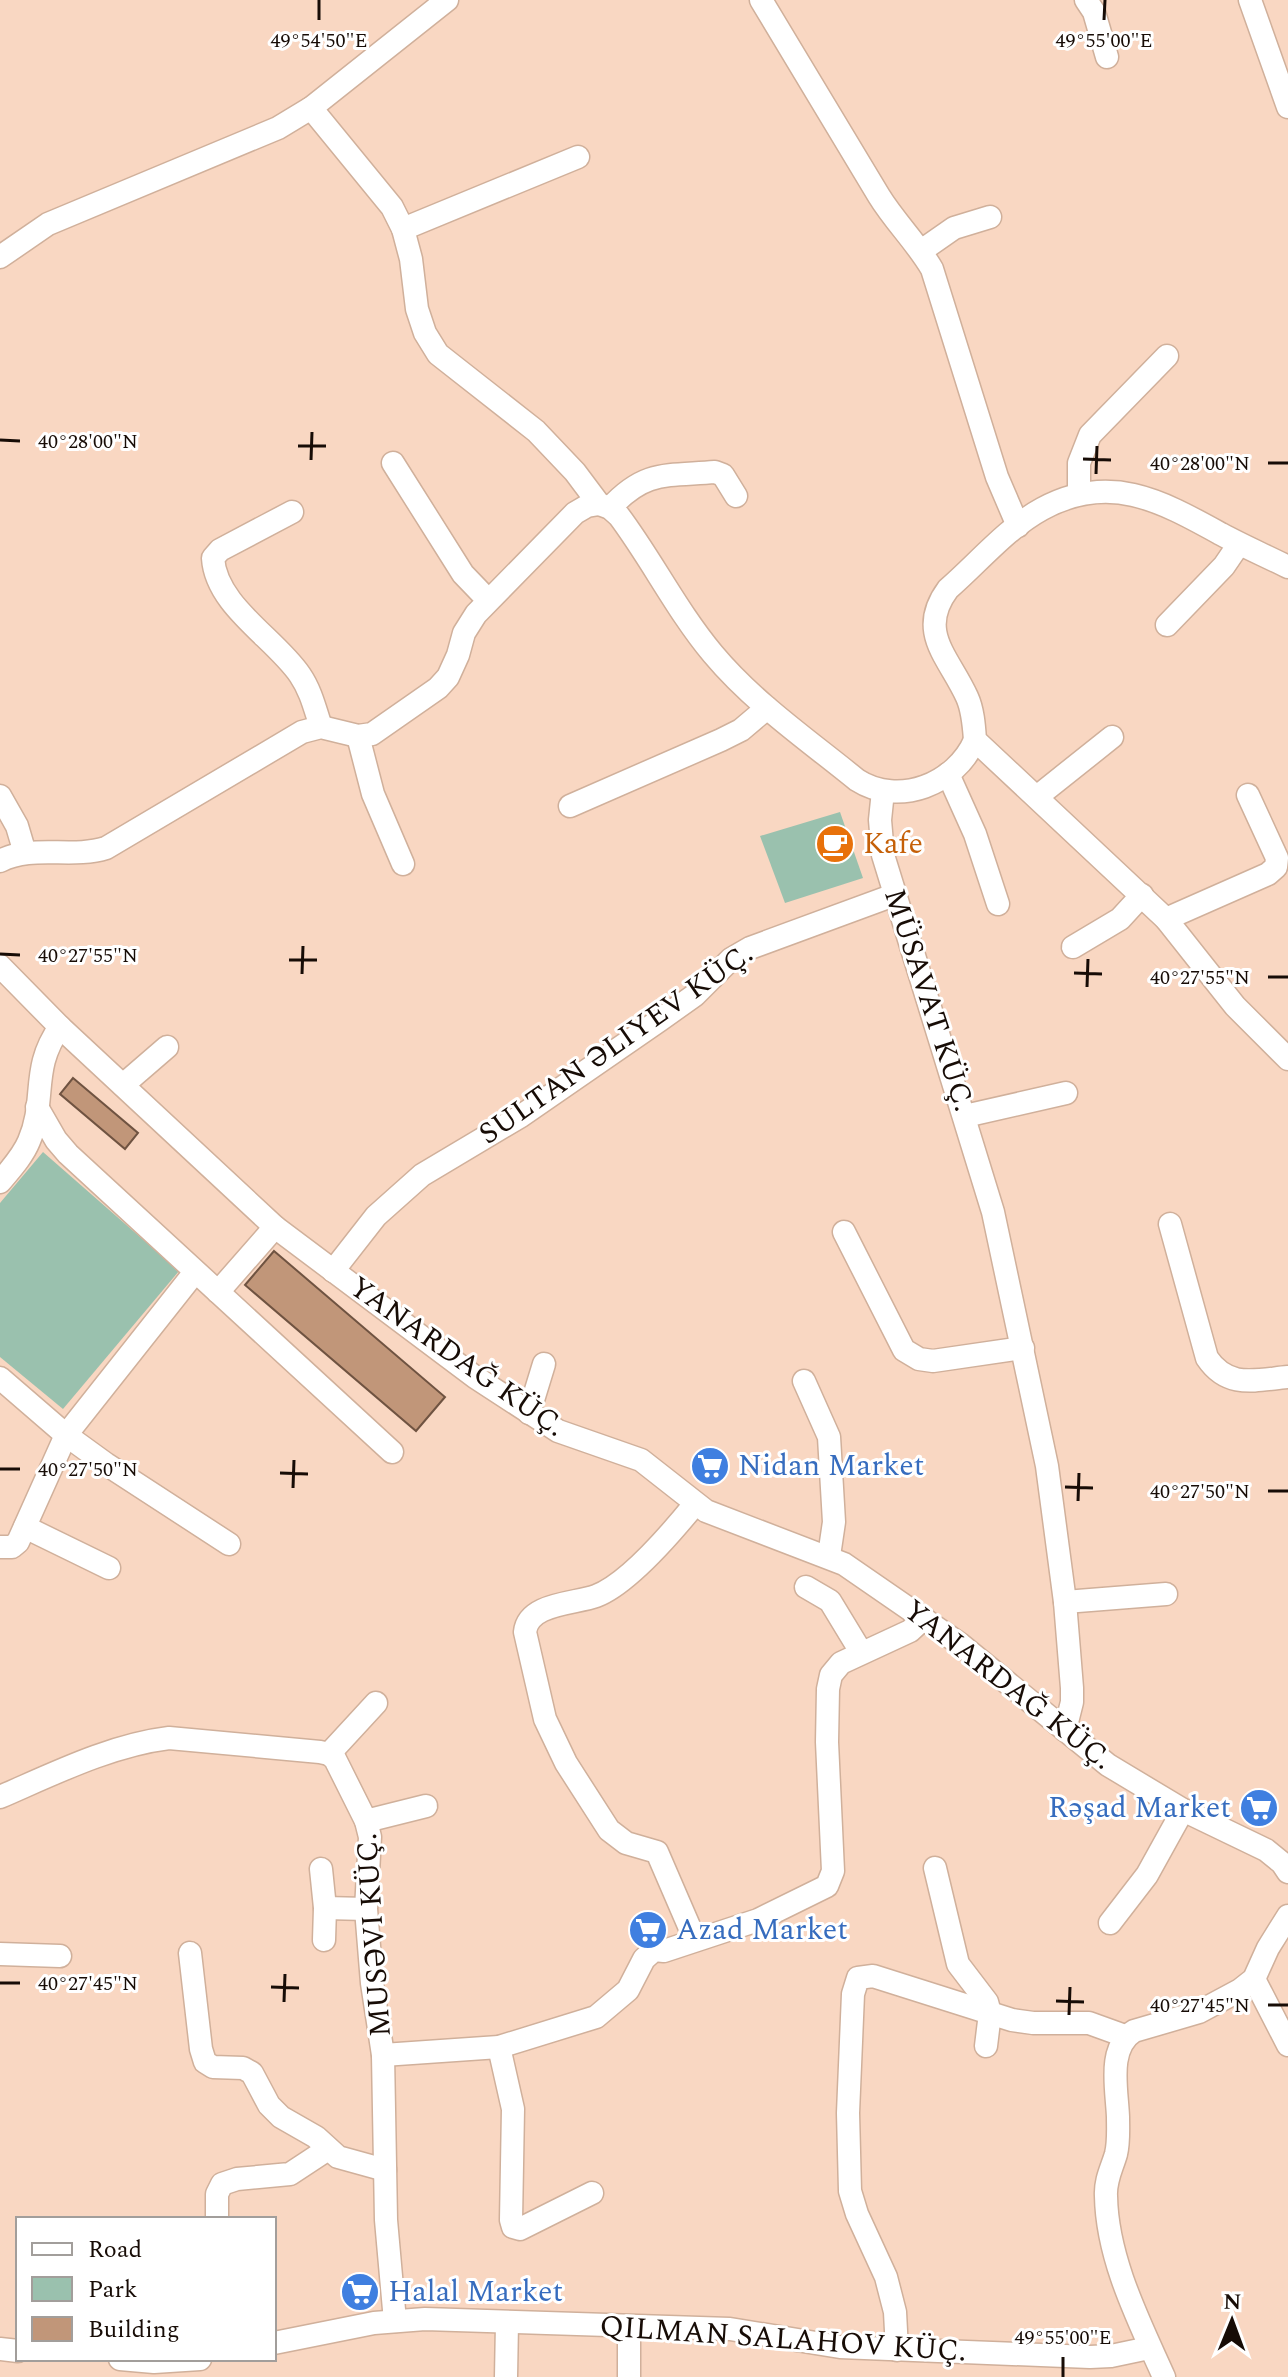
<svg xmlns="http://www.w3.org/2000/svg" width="1288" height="2377" font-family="Spectral,serif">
	<rect width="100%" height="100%" fill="#f9d7c2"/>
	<g fill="#9ac1ae">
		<path d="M840 812 863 878 785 903 760 836Z"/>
		<path d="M43 1152 179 1271 63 1409 0 1357V1203Z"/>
	</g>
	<g fill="#c19679" stroke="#6f5341" stroke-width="2">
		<path d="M73 1078 138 1133 125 1149 60 1094Z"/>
		<path d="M274 1251 445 1397 416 1431 245 1285Z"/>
	</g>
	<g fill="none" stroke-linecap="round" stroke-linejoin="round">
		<g stroke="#d0b09b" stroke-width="25">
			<g id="minor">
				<path d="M761 0 879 196C895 222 917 243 932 269L997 477 1018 526"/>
				<path d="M1086 0 1094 12 1107 57"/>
				<path d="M1250 0 1288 107"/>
				<path d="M311 108 392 207 403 229 411 259 417 309 425 333 438 354 536 431 575 472 599 504 610 508 619 516C652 560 677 611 713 654 754 703 808 740 857 780 899 807 956 784 975 740"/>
				<path d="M403 229 578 157"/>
				<path d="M921 251 954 228 990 217"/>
				<path d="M0 257 48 224 278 128 311 108 447 0"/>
				<path d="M393 463 463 574 488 600"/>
				<path d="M1079 493V463L1090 435 1167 356"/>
				<path d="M610 508C645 470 666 476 715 472L723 475 736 496"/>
				<path d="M292 512 220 550 213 558C216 606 275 638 300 675 311 691 315 709 321 727"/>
				<path d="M1288 567C1266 556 1243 546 1221 534 1161 501 1110 472 1042 509 1007 528 978 563 948 589 916 632 949 657 967 697 973 710 974 726 975 740L1166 919 1235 1006 1288 1059"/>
				<path d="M1167 625 1224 566 1239 544"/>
				<path d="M358 736 373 794 403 864"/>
				<path d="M948 774 975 834 998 904"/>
				<path d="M883 791 880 820 883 855 993 1212 1047 1466 1065 1602 1072 1688V1702L1065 1730"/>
				<path d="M0 796 17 826 25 853"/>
				<path d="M1038 796 1112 737"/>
				<path d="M570 806 721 740 741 730 767 708"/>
				<path d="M0 861C32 844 72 859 106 848L302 732 321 727 358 736 372 734 438 688 448 677 458 655 464 633 476 614 575 513 587 506 599 504"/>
				<path d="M1166 919 1268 874 1276 867 1277 858 1248 795"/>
				<path d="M1073 947 1120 919 1142 895"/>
				<path d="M0 966 60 1027 275 1227 475 1377 558 1431 641 1460 706 1511 844 1564 960 1644 1108 1765 1183 1810 1266 1850 1282 1863 1288 1872"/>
				<path d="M123 1085 167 1047"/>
				<path d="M37 1107 56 1140 68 1154 392 1452"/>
				<path d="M965 1116 1066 1093"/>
				<path d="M0 1182C10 1170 23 1156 29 1141 47 1099 30 1069 60 1027"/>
				<path d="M1170 1224 1207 1358C1228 1389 1255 1380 1288 1377"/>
				<path d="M844 1232 904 1350 919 1359 933 1361 1023 1348"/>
				<path d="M333 1271 376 1216 422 1175 521 1116 660 1020 695 995 731 959 750 948 894 895"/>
				<path d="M218 1292 275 1227"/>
				<path d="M0 1378 66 1435 106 1464 229 1544"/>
				<path d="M804 1381 829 1437 834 1522 829 1556"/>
				<path d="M529 1413 544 1364"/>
				<path d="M695 1504C673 1531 628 1584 596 1596 574 1604 528 1603 525 1632L545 1719 566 1763 609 1830 626 1843 657 1852 695 1940"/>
				<path d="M25 1527 109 1568"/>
				<path d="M0 1547H12L18 1542 66 1435 195 1272"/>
				<path d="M806 1587 830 1601 861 1652"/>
				<path d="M1065 1602 1166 1594"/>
				<path d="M329 1754 376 1703"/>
				<path d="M0 1797C53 1774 111 1745 169 1738L320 1752 329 1754 335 1759 366 1821 370 1837 366 1909 372 1983 383 2055 386 2220 395 2321"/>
				<path d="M366 1821 426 1806"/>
				<path d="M935 1868 958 1964 987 2002 990 2013 986 2046"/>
				<path d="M321 1869 325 1908 324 1940"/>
				<path d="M325 1908 366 1909"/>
				<path d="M1110 1923 1147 1875 1183 1810"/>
				<path d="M190 1953 201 2049 205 2062 213 2067 243 2068 252 2073 269 2105 281 2117 316 2137 338 2157 385 2170"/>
				<path d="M0 1954 60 1956"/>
				<path d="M1254 1979 1288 2045"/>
				<path d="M499 2047 513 2109 511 2220 513 2227 520 2229 592 2193"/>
				<path d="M383 2055 499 2047 596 2017 628 1990 644 1959 654 1950 664 1951 758 1920 827 1886 833 1871 827 1742 828 1689 831 1675 841 1663 910 1631 924 1618"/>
				<path d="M217 2219V2194L222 2184 237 2179 290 2174 328 2149"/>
				<path d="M274 2343 374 2323 425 2319 730 2329 840 2347 1090 2357 1111 2356 1149 2348"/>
				<path d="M0 2349 18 2351"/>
				<path d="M897 2350 895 2312 886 2277 857 2214 850 2191 848 2113 853 1994 858 1978 873 1976 1012 2020 1033 2023H1089L1125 2036"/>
				<path d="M120 2359 154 2362 200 2359"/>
				<path d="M506 2377 507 2323"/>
				<path d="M629 2377V2327"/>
				<path d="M1164 2377C1139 2321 1107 2259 1106 2196 1105 2180 1112 2168 1116 2154 1119 2142 1118 2129 1118 2117 1117 2089 1107 2048 1134 2031L1199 2012 1240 1990 1254 1979 1268 1948 1288 1916"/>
			</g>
		</g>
		<use href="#minor" stroke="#fff" stroke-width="22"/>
	</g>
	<path fill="none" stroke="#170c06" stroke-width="3" d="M319 20V0M1104 20 1105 0M0 440 20 441M298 446H326M1083 459 1111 460M311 460 312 432M1268 463H1288M1096 474 1097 446M0 954 20 955M289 960H317M1074 973 1102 974M302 974 303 946M1268 977H1288M1087 987 1088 959M0 1469H20M280 1473 308 1474M1065 1487 1093 1488M293 1488 294 1460M1268 1491H1288M1078 1501 1079 1473M0 1983H20M271 1987 299 1988M1056 2001 1084 2002M284 2002 285 1974M1268 2005H1288M1069 2015 1070 1987M1063 2377V2357"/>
	<defs>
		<g id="cafe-disc" transform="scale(2)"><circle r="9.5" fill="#e8710a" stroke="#fff"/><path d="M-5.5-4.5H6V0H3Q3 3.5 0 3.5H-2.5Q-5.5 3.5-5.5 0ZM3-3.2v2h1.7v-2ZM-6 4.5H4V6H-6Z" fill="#fff"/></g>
		<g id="supermarket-disc" transform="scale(2)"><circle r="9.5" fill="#3f7fe0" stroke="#fff"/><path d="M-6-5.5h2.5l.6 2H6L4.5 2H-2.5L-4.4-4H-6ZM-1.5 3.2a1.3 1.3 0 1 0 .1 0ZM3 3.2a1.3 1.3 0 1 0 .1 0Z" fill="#fff"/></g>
	</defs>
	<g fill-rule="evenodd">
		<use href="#cafe-disc" x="835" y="844"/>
		<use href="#supermarket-disc" x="710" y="1466"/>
		<use href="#supermarket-disc" x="1259" y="1808"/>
		<use href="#supermarket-disc" x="648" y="1930"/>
		<use href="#supermarket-disc" x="360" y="2292"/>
	</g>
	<g text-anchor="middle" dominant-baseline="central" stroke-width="6" stroke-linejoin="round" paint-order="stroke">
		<g font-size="30" fill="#c56008" stroke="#fff" text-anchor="start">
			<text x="863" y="844">Kafe</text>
		</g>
		<g font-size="30" fill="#170c06" stroke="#fff">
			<text transform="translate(929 1000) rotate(72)">MÜSAVAT KÜÇ.</text>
			<text transform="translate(616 1044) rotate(-35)">SULTAN ƏLIYEV KÜÇ.</text>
			<text transform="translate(457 1357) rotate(35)">YANARDAĞ KÜÇ.</text>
			<text transform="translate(1008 1685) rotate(38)">YANARDAĞ KÜÇ.</text>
			<text transform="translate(374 1935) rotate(-94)">MUSƏVI KÜÇ.</text>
			<text transform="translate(783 2339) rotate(4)">QILMAN SALAHOV KÜÇ.</text>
		</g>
		<g font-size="30" fill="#366cbe" stroke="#fff" text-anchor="start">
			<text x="738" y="1466">Nidan Market</text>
			<text x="1231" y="1808" text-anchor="end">Rəşad Market</text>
			<text x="676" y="1930">Azad Market</text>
			<text x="388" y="2292">Halal Market</text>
		</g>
	</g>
	<g font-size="20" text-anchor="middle" fill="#170c06" stroke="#fff" stroke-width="6" stroke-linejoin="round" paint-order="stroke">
		<text x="319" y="47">49°54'50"E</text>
		<text x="1104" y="47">49°55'00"E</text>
		<text x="88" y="448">40°28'00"N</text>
		<text x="1200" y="470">40°28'00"N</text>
		<text x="88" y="962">40°27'55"N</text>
		<text x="1200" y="984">40°27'55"N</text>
		<text x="88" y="1476">40°27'50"N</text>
		<text x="1200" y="1498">40°27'50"N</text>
		<text x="88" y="1990">40°27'45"N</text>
		<text x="1200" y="2012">40°27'45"N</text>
		<text x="1063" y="2344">49°55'00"E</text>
	</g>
	<rect x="16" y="2217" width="260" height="144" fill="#ffffff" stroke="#a29e9b" stroke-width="2"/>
	<rect x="32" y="2243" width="40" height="12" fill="#ffffff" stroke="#a29e9b" stroke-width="2"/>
	<text x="88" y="2257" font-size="24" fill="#170c06">Road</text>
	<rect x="32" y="2277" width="40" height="24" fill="#9ac1ae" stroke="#a29e9b" stroke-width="2"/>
	<text x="88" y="2297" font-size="24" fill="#170c06">Park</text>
	<rect x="32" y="2317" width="40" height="24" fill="#c19679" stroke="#a29e9b" stroke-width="2"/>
	<text x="88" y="2337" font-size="24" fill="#170c06">Building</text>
	<g transform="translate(1232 2321) rotate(1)" stroke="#ffffff" stroke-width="6" paint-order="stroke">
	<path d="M0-6L14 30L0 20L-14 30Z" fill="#170c06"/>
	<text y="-12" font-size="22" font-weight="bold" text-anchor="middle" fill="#170c06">N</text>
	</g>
</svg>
